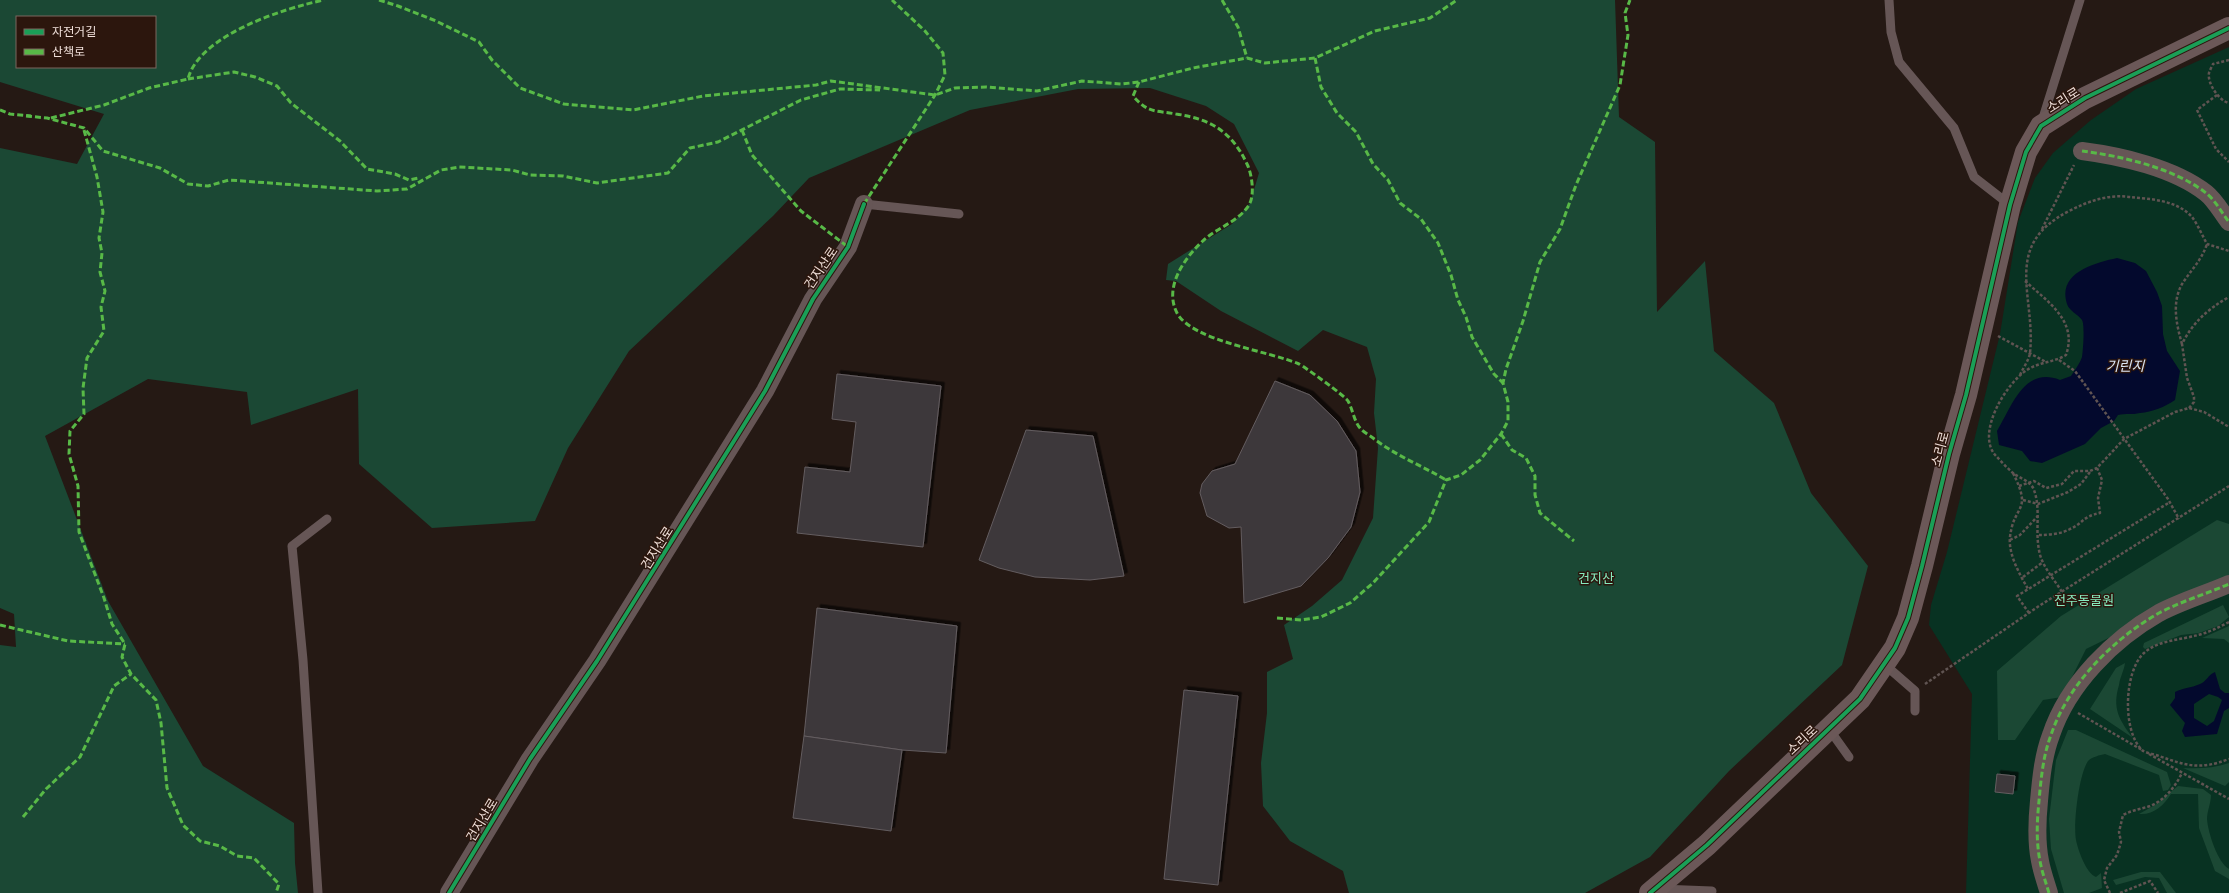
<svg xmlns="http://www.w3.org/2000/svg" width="2229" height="893" font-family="'Work Sans','Noto Sans KR',sans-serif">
	<defs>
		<filter id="shadow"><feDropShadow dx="3.5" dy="-3.5" stdDeviation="0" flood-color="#0009"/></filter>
	</defs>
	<rect width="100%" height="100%" fill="#251914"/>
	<path fill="#083222" d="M2229 47V893H1966L1972 694 1929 625 1931 605 1947 552 2000 334 2018 222 2035 178 2053 153 2091 120 2136 89Z"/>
	<g fill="#1b4834" fill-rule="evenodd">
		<path d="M0 0H1615L1619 117 1655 142 1657 312 1705 261 1714 351 1774 403 1811 493 1868 566 1842 665 1729 771 1650 857 1585 893H1349L1343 871 1290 841 1263 806 1261 763 1267 713V672L1293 659 1284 625 1312 606 1342 580 1373 518 1378 448 1374 413 1376 379 1367 347 1323 330 1298 351 1221 311 1176 281 1166 280 1168 264 1232 224 1250 203 1259 173 1234 124 1206 106 1150 88 1078 89 970 110 809 178 773 216 629 351 568 448 535 521 432 528 359 464 358 389 251 425 247 392 148 379 45 436 108 601 203 766 294 823 295 863 298 893H0V645L16 647 14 614 0 608V148L77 164 104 114 0 82ZM17 17H155V67H17Z"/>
		<path d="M2217 520 2229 524V579L2086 649 2062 697 2043 700 2015 740H1998L1997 671 2061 616Z"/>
		<path d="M2223 605 2229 617 2218 626 2199 633 2181 635 2145 649 2143 647 2144 643Z"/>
		<path d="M2229 626V643L2224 639 2202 638Z"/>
		<path d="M2125 663C2124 671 2120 677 2119 685 2112 708 2119 720 2133 738L2090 709 2116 668Z"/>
		<path d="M2068 730H2076L2167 772 2171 785 2168 790 2163 791 2159 775 2105 754C2100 755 2092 757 2088 761 2079 774 2073 824 2076 840 2078 850 2086 873 2096 877L2101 873 2102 888 2089 893H2064L2051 849 2049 819 2056 760Z"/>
		<path d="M2229 763V782L2225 786 2183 768C2199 769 2214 768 2229 763Z"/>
		<path d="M2178 786 2203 789 2211 795C2211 803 2207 811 2207 819 2208 833 2218 863 2229 869V879L2215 871 2199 828 2198 794H2171C2164 805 2154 815 2139 814L2155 805Z"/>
		<path d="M2141 872H2160L2176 893H2167L2159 878 2145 877 2116 885 2113 880Z"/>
	</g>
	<g fill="#03092d" fill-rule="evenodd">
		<path d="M2117 258 2135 263 2146 271 2157 292 2162 306 2163 334 2167 351 2180 371 2175 400C2165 407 2152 412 2140 413 2132 415 2126 413 2118 415L2114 421 2101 428 2085 444 2042 463 2030 461 2022 451 1999 445 1997 431C2012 406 2024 366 2060 380L2071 376C2075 370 2080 363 2082 357 2083 351 2085 325 2082 320 2078 314 2069 311 2067 304 2057 273 2094 263 2117 258Z"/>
		<path d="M2215 672 2220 689 2225 693H2229V708L2224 711 2217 734C2206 735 2196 736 2185 737L2182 731 2185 723 2170 705 2175 698V692C2182 688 2191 688 2200 684 2206 682 2208 675 2215 672ZM2209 694 2218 697 2222 700 2214 721 2207 726 2194 718V704Z"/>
	</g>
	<g fill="#3e373a" stroke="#635d60" filter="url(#shadow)">
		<path d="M837 374 941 386 923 547 797 533 805 467 850 472 856 422 832 419Z"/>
		<path d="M1275 381 1310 395 1337 421 1356 451 1360 492 1351 527 1328 558 1301 586 1244 603 1241 527 1229 528 1207 516 1200 493 1202 484 1212 471 1235 464Z"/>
		<path d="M1026 430 1093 436 1124 576 1090 580 1035 577 999 568 979 560Z"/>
		<path d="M817 608 957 626 946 753 902 750 804 736Z"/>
		<path d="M1184 690 1238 696 1218 885 1164 879Z"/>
		<path d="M804 736 902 750 891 831 793 818Z"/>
		<path d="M1997 774 2015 776 2013 794 1995 792Z"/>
	</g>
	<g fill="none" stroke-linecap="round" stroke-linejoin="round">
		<g stroke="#605452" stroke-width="2.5" stroke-dasharray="3 2" stroke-linecap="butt">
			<path d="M2229 60 2213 64C2212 66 2210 70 2209 73 2207 83 2219 101 2229 103"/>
			<path d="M2217 95 2197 110 2216 149 2229 162"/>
			<path d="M2042 229 2074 165"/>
			<path d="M2025 281C2048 302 2078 321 2066 355 2055 362 2039 362 2027 370 2006 383 1975 434 1996 456 2001 461 2007 468 2013 473 2019 478 2031 481 2034 490 2041 509 2035 530 2039 550 2041 565 2054 579 2062 592"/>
			<path d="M1998 336 2046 362"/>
			<path d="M2182 344C2176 323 2171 300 2184 281 2193 268 2202 259 2207 244"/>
			<path d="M2059 360 2075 371 2168 499 2179 519"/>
			<path d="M2020 375C2023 368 2029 360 2030 353 2036 295 2001 246 2069 211 2089 201 2108 194 2130 197 2150 199 2177 200 2192 217 2198 225 2202 235 2207 244L2229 251"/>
			<path d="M2189 408 2194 402V397L2187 378 2182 344C2193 322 2208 309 2229 297"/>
			<path d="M2013 473C2033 513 2014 503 2010 537 2008 554 2020 575 2028 589"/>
			<path d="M2019 486 2034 481 2046 488 2062 484 2074 471H2090L2097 468"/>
			<path d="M2023 500 2038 504 2068 492 2081 484 2090 472"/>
			<path d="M2039 535C2049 535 2061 534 2070 529 2084 523 2081 517 2100 513L2098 498 2102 480 2097 468 2124 439 2175 412 2189 408 2204 412 2229 427"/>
			<path d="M2010 540 2020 535 2038 516"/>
			<path d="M2023 577 2043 562"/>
			<path d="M2029 613 2017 596 2170 502"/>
			<path d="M2229 622C2219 627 2210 632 2198 635 2181 640 2158 640 2144 653 2124 671 2122 731 2142 750 2145 753 2154 754 2159 756 2187 766 2200 770 2229 759"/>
			<path d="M1925 684 2039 606 2229 486"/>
			<path d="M2078 713 2142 750"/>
			<path d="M2149 754 2229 799"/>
			<path d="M2110 893 2104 880 2107 868 2117 855 2121 842 2119 832 2123 815C2132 810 2141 809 2150 806 2165 800 2175 787 2182 773"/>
			<path d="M2120 893 2150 881 2158 893"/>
		</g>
		<g stroke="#665656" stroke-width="9">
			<path d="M1889 0 1891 32 1899 62 1954 128 1974 177 2010 205"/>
			<path d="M2042 121 2080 0"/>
			<path d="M864 204 959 214"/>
			<path d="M1884 664 1915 691V711"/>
			<path d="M1829 729 1849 757"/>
			<path d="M1660 889 1712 891"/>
			<path d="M318 893 303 660 292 546 327 519"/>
		</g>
		<g stroke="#665656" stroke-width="18">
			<path d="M2082 151C2121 156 2174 168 2206 193 2215 200 2222 213 2229 222"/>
			<path d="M449 893 530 759 597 661 765 391 813 299 848 247 864 204"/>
			<path d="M2049 893C2046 883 2042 872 2040 861 2036 841 2037 821 2039 801 2041 779 2043 756 2051 735 2068 684 2113 639 2159 613 2182 601 2206 594 2229 584"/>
		</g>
		<path stroke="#6b5858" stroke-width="22" d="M1650 893 1707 845 1860 699 1895 648 1908 618 1922 566 1949 454 1966 395 2010 205 2026 152 2041 126 2085 98 2229 28"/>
		<g stroke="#58b947" stroke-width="3" stroke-dasharray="6 3" stroke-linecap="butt">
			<path d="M379 0 398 6 436 21 479 42 492 60 520 88 564 104 633 110 703 96 816 85 831 81 935 95 955 88 986 87 1037 91 1082 81 1122 84 1139 82 1193 68 1247 58 1265 63 1315 58 1375 31 1430 18 1457 0"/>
			<path d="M1222 0 1238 27 1247 58"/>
			<path d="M1315 58 1321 87 1337 113 1356 132 1373 164 1388 180 1400 203 1421 219 1438 243 1451 275 1458 300 1466 317 1472 337 1494 374 1503 383"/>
			<path d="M188 79 234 72 255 77 277 86 291 103 340 141 367 169 395 174 409 180 419 178"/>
			<path d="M1139 82 1133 96C1149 114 1155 110 1176 114 1211 119 1232 132 1247 164 1252 174 1255 195 1249 205 1239 221 1219 227 1205 239 1186 256 1163 286 1177 313 1192 341 1269 351 1299 364 1305 367 1345 396 1348 401 1353 410 1354 421 1360 428 1363 432 1369 435 1373 438 1396 456 1421 465 1446 480"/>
			<path d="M0 110 10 114 31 116"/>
			<path d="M26 116 47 118 84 128 103 151 160 168 188 184 208 186 229 180 377 191 407 189 441 170 459 167 512 170 530 175 563 176 597 183 668 173 690 148 718 142 801 100 840 89 880 90"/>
			<path d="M51 118 104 105 149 88 188 79C199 35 285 8 324 0"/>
			<path d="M84 130 97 177 103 212 99 238 102 253 100 272 105 291 101 307 104 331 87 358 83 388 84 414 70 431 69 454 78 486 79 532 104 598 112 624 125 644 122 657 131 674 156 700 161 723 167 788 183 825 200 841 220 846 237 856 254 858 279 884 276 893"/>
			<path d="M742 130 752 155 801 211 848 247"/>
			<path d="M2082 151C2121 156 2174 168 2206 193 2215 200 2222 213 2229 222"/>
			<path d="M864 204 935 95 945 75 943 53 925 31 892 0"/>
			<path d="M1501 434 1512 450 1526 458 1535 476V495L1540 513 1574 541"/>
			<path d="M1277 618 1301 620 1321 617 1350 603 1373 583 1429 522 1446 480 1461 475 1480 460 1501 434 1508 421V402L1503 383 1506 369 1523 321 1540 262 1560 229 1576 185 1620 85 1628 35 1625 13 1630 0"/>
			<path d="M0 625 68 641 125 644"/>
			<path d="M23 817 46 789 80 757 114 686 131 674"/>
			<path d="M2049 893C2046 883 2042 872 2040 861 2036 841 2037 821 2039 801 2041 779 2043 756 2051 735 2068 684 2113 639 2159 613 2182 601 2206 594 2229 584"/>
		</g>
		<g stroke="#2c160d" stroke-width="6">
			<g id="cycleway">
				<path d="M449 893 530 759 597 661 765 391 813 299 848 247 864 204"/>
				<path d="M1650 893 1707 845 1860 699 1895 648 1908 618 1922 566 1949 454 1966 395 2010 205 2026 152 2041 126 2085 98 2229 28"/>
			</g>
		</g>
		<use href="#cycleway" stroke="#1a9f57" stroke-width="4"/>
	</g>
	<g text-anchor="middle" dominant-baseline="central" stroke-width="3" stroke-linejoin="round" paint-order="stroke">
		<g font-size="13" fill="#efdfd9" stroke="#2c160d">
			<text transform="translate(2063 100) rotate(-32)">소리로</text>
			<text transform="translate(821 268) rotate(-56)">건지산로</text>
			<text transform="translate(1940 449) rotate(-75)">소리로</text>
			<text transform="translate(657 548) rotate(-58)">건지산로</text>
			<text transform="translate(1802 740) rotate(-43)">소리로</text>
			<text transform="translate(482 820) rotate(-59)">건지산로</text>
		</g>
		<g font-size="13" fill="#87ebbe" stroke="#2c160d">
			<text x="1596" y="578">건지산</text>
			<text x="2084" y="600">전주동물원</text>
		</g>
		<g font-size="14" font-style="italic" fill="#dbe5f4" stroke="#2c160d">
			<text x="2125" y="366">기린지</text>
		</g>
	</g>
	<rect x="16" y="16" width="140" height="52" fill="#2c160d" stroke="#7a665f"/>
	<rect x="24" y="29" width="20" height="6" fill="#1a9f57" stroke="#7a665f"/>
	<text x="52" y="36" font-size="12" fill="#efdfd9">자전거길</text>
	<rect x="24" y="49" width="20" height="6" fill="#58b947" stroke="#7a665f"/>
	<text x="52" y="56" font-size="12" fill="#efdfd9">산책로</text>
</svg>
